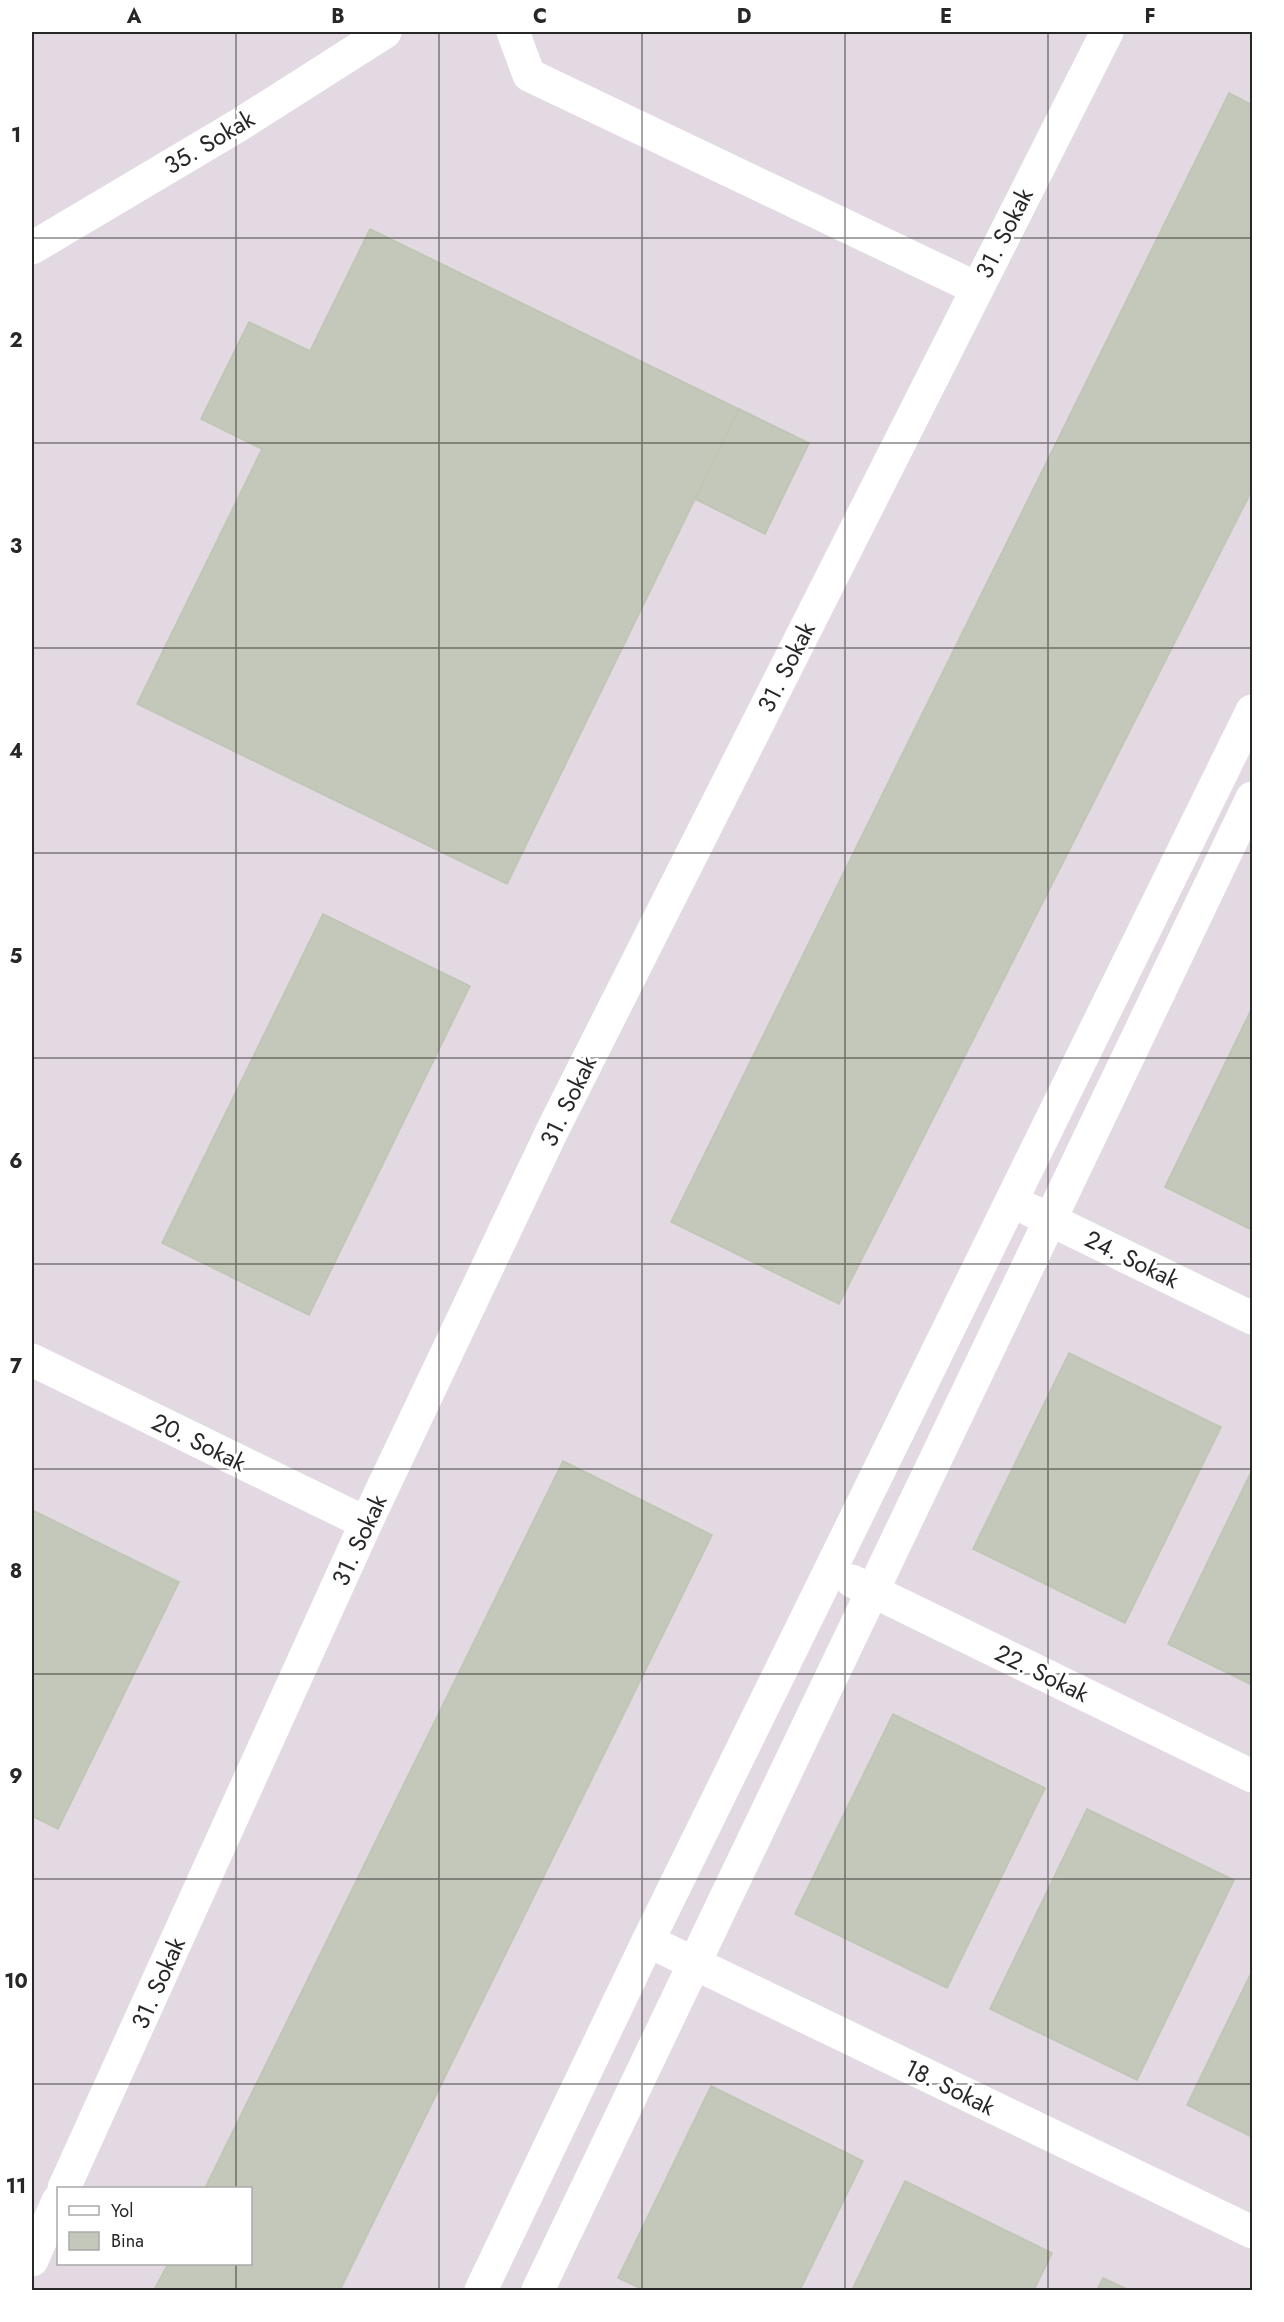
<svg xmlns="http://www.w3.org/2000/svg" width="1284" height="2322" font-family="Jost,sans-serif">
	<rect width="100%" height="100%" fill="#e5ead7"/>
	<path fill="#e2d9e2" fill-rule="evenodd" d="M32 32H1252V2290H32ZM58 2188H250V2264H58Z"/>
	<g fill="#c3c8ba" stroke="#bec5b1" stroke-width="1.5">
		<path d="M1229 93 1252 105V490L839 1304 671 1222Z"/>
		<path d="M370 229 739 409 507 884 137 704 262 449 201 419 249 322 310 351Z"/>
		<path d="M739 409 809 443 765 534 695 499Z"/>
		<path d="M323 914 470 986 309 1315 162 1243Z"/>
		<path d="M1252 1008V1230L1165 1187Z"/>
		<path d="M1069 1353 1221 1427 1125 1623 973 1549Z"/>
		<path d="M563 1461 712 1535 340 2290H154L168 2264H250V2188H205Z"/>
		<path d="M1252 1470V1685L1168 1644Z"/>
		<path d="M32 1510 179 1582 58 1829 32 1816Z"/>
		<path d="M893 1714 1045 1788 947 1988 795 1914Z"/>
		<path d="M1087 1809 1234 1880 1137 2080 990 2009Z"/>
		<path d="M1252 1971V2137L1187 2105Z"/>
		<path d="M711 2086 863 2161 800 2290H644L618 2278Z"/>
		<path d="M905 2181 1052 2253 1034 2290H852Z"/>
		<path d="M1103 2278 1129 2290H1097Z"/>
	</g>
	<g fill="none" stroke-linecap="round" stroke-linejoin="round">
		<g stroke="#fff" stroke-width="33">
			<path d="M513 32 529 75 976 288"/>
			<path d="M32 248 239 125 385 32"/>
			<path d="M1030 1210 1252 1318"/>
			<path d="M32 1360 366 1523"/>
			<path d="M852 1581 1252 1776"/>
			<path d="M648 1941 1252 2232"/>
			<path d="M64 2188 366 1523 553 1129 1107 32"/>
			<path d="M32 2260 58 2201"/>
			<path d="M481 2290 648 1941 1252 711"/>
			<path d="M538 2290 1252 798"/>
		</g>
	</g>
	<path fill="none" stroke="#272727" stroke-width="1.5" stroke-opacity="0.55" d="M236 32V2188M439 32V2290M642 32V2290M845 32V2290M1048 32V2290M32 238H1252M32 443H1252M32 648H1252M32 853H1252M32 1058H1252M32 1264H1252M32 1469H1252M32 1674H1252M32 1879H1252M32 2084H1252M236 2264V2290"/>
	<g text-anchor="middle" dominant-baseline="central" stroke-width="6" stroke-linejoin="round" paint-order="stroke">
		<g font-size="24" fill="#272727" stroke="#fff">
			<text transform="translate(209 142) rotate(-31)">35. Sokak</text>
			<text transform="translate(1004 233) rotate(-63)">31. Sokak</text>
			<text transform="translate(786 667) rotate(-63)">31. Sokak</text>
			<text transform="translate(568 1101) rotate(-64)">31. Sokak</text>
			<text transform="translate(1132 1259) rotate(26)">24. Sokak</text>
			<text transform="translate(199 1442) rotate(26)">20. Sokak</text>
			<text transform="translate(359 1540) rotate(-65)">31. Sokak</text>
			<text transform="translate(1042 1673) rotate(26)">22. Sokak</text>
			<text transform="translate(158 1983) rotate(-66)">31. Sokak</text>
			<text transform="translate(950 2087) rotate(26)">18. Sokak</text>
		</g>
	</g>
	<rect width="1284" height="2322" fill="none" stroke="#ffffff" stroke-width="66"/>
	<rect x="57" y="2187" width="195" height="78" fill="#ffffff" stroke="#a9a9a9" stroke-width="1.5"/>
	<rect x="69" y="2206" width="30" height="9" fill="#ffffff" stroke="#a9a9a9" stroke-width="1.5"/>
	<text x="111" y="2217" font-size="18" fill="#272727">Yol</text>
	<rect x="69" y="2232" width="30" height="18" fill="#c3c8ba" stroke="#a9a9a9" stroke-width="1.5"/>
	<text x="111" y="2247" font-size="18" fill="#272727">Bina</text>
	<rect x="33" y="33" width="1218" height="2256" fill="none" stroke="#272727" stroke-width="2"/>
	<g font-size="20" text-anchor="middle" font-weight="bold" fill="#272727">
		<text x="134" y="23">A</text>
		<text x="338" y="23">B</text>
		<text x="540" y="23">C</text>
		<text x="744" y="23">D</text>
		<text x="946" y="23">E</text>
		<text x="1150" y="23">F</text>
		<text x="16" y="142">1</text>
		<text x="16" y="347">2</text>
		<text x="16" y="553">3</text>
		<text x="16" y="758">4</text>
		<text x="16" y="963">5</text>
		<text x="16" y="1168">6</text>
		<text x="16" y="1373">7</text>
		<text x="16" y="1578">8</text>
		<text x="16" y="1783">9</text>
		<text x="16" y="1988">10</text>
		<text x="16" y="2193">11</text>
	</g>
</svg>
